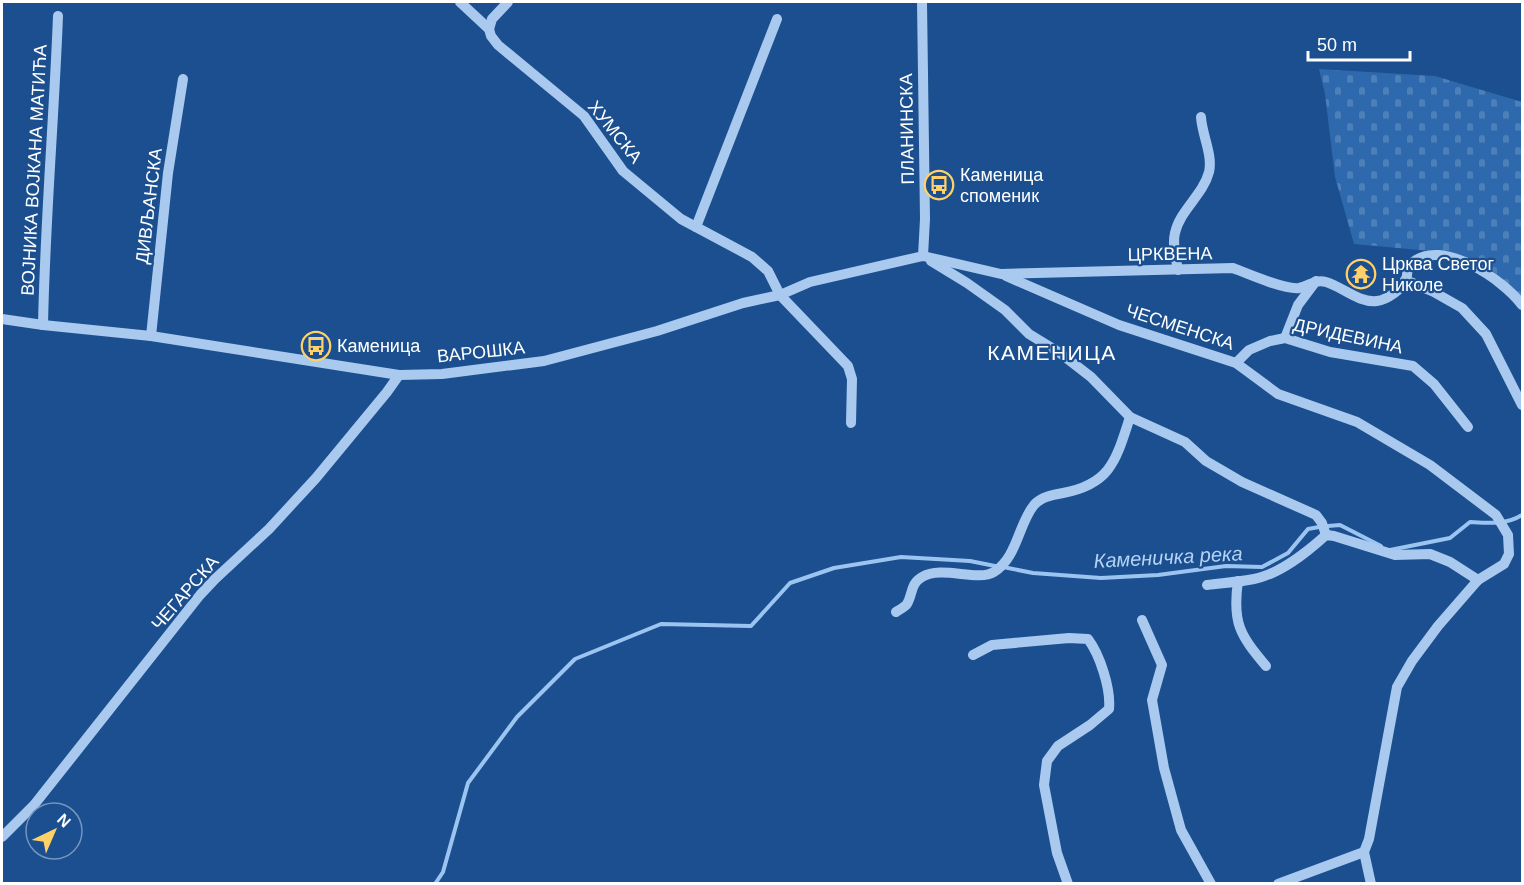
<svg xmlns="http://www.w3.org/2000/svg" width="1524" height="885" font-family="Arial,sans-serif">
	<defs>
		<pattern id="cemetery-stones" width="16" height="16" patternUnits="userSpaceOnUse" patternTransform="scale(1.5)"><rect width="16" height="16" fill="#2e69ad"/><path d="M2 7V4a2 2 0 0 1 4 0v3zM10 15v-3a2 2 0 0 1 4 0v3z" fill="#4d80b9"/></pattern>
	</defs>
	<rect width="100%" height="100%" fill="#1b4f8f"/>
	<path fill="url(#cemetery-stones)" d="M1319 69 1435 76 1522 102V302L1486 264 1441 252 1354 244 1335 177 1325 94Z"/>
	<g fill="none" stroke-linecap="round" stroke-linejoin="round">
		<g stroke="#9cc4f0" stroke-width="4">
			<path d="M1328 526 1340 525 1381 546"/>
			<path d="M1390 550 1450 538 1470 522C1488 523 1506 525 1522 515"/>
			<path d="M1003 567 1033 573 1101 578 1158 575 1226 566 1262 567 1288 553 1308 529 1319 527"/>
			<path d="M435 884 443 872 468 783 517 717 575 659 661 624 751 626 790 583 834 568 901 557 970 561 995 566"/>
		</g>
		<g stroke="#a9c9ee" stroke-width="10">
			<path d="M460 2 489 29 491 36 498 45 584 116 623 171 681 219 752 257 768 271 780 295 848 366 852 379 851 423"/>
			<path d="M922 2 925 219 923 256"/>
			<path d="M489 29 492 19 508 2"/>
			<path d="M696 227 777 19"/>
			<path d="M931 261 967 283 1005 310 1029 334 1060 353 1091 377 1130 417 1185 442 1206 461 1242 482 1316 515 1322 523 1326 535"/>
			<path d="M1178 270C1176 258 1172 245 1175 233 1180 210 1203 195 1209 172 1213 155 1202 135 1201 117"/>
			<path d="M1006 276 1119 325 1236 363 1278 394 1357 422 1430 465 1496 515 1508 535 1509 554 1504 564 1478 580 1438 626 1412 661 1397 687 1369 839 1364 852 1371 884"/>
			<path d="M1405 280 1432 291 1462 308 1486 334 1522 405"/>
			<path d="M2 319 43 325 151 336 399 375 442 374 544 361 657 331 743 303 780 295 810 282 923 256 1001 274 1233 268C1248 274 1285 290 1299 288 1309 286 1315 279 1326 282 1343 287 1358 303 1377 301 1387 300 1402 289 1406 280 1408 274 1406 268 1412 263 1441 237 1504 280 1522 305"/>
			<path d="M43 325C45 222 54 119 58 16"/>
			<path d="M151 336 168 173 183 79"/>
			<path d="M1285 338 1298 305 1316 281"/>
			<path d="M1236 363 1249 350 1270 341 1285 338 1330 352 1413 366 1434 384 1468 427"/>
			<path d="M1238 581C1232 623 1240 635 1266 666"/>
			<path d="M1207 585C1223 583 1239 582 1254 579 1280 574 1306 553 1326 535L1334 536 1395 555 1430 554 1450 562 1478 580"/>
			<path d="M896 612C899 610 905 607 907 604 913 594 910 584 922 577 942 565 977 582 994 572 1017 558 1018 525 1034 505 1041 497 1052 495 1063 493 1111 484 1116 460 1130 417"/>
			<path d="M1142 620 1162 665 1152 700 1164 768 1181 830 1211 884"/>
			<path d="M973 655 992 645 1069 638 1088 639C1100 655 1111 689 1109 709L1090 725 1058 746 1047 761 1044 785 1057 853 1068 884"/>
			<path d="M2 837 34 805 200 595 215 579 269 529 316 478 387 392 399 375"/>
			<path d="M1278 884 1364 852"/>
		</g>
	</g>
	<defs>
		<g id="bus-ring" transform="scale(1.5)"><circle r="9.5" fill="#1b4f8f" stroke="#ffd166" stroke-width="1.5"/><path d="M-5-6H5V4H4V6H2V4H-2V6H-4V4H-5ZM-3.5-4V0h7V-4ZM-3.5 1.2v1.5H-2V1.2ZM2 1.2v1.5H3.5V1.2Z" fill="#ffd166"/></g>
		<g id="temple-ring" transform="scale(1.5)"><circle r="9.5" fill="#1b4f8f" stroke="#ffd166" stroke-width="1.5"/><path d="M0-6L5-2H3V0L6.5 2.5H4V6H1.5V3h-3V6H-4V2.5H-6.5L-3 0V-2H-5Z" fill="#ffd166"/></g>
	</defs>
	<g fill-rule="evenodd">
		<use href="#bus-ring" x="939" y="185"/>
		<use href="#temple-ring" x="1361" y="274"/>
		<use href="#bus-ring" x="316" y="346"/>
	</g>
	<g text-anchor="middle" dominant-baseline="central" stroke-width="4.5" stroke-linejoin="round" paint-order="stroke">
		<g font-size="18" fill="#fff" stroke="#1b4f8f">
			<text transform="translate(907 129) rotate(-91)">ПЛАНИНСКА</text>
			<text transform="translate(615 132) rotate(51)">ХУМСКА</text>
			<text transform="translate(34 170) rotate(-87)">ВОЈНИКА ВОЈКАНА МАТИЋА</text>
			<text transform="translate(149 206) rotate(-83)">ДИВЉАНСКА</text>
			<text transform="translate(1170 254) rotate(-1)">ЦРКВЕНА</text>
			<text transform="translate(1180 327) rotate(18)">ЧЕСМЕНСКА</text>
			<text transform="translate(1348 336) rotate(12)">ДРИДЕВИНА</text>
			<text transform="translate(481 352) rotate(-6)">ВАРОШКА</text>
			<text transform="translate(185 593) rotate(-49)">ЧЕГАРСКА</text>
		</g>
		<g font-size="18" fill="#fff" stroke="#1b4f8f" text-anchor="start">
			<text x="960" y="175">Каменица<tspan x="960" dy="21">споменик</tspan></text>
			<text x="1382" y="264">Црква Светог<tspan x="1382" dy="21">Николе</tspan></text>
			<text x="337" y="346">Каменица</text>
		</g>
		<g font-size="20" font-style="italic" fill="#b5d3f5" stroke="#1b4f8f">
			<text transform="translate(1168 557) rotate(-3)">Каменичка река</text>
		</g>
		<g font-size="21" letter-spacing="1.5" fill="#fff" stroke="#1b4f8f">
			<text x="1052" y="352">КАМЕНИЦА</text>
		</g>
	</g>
	<rect width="1524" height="885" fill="none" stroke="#ffffff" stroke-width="6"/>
	<g transform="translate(54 831) rotate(44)"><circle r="28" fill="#1b4f8f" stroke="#7695bc" stroke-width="1.5"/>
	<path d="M0-4.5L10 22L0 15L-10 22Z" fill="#ffd166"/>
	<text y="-9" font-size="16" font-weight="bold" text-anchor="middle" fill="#ffffff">N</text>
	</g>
	<path d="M1308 51v9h102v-9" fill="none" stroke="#ffffff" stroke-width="3"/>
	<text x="1317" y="51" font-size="18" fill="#ffffff" stroke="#1b4f8f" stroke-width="4.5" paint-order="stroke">50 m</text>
</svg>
